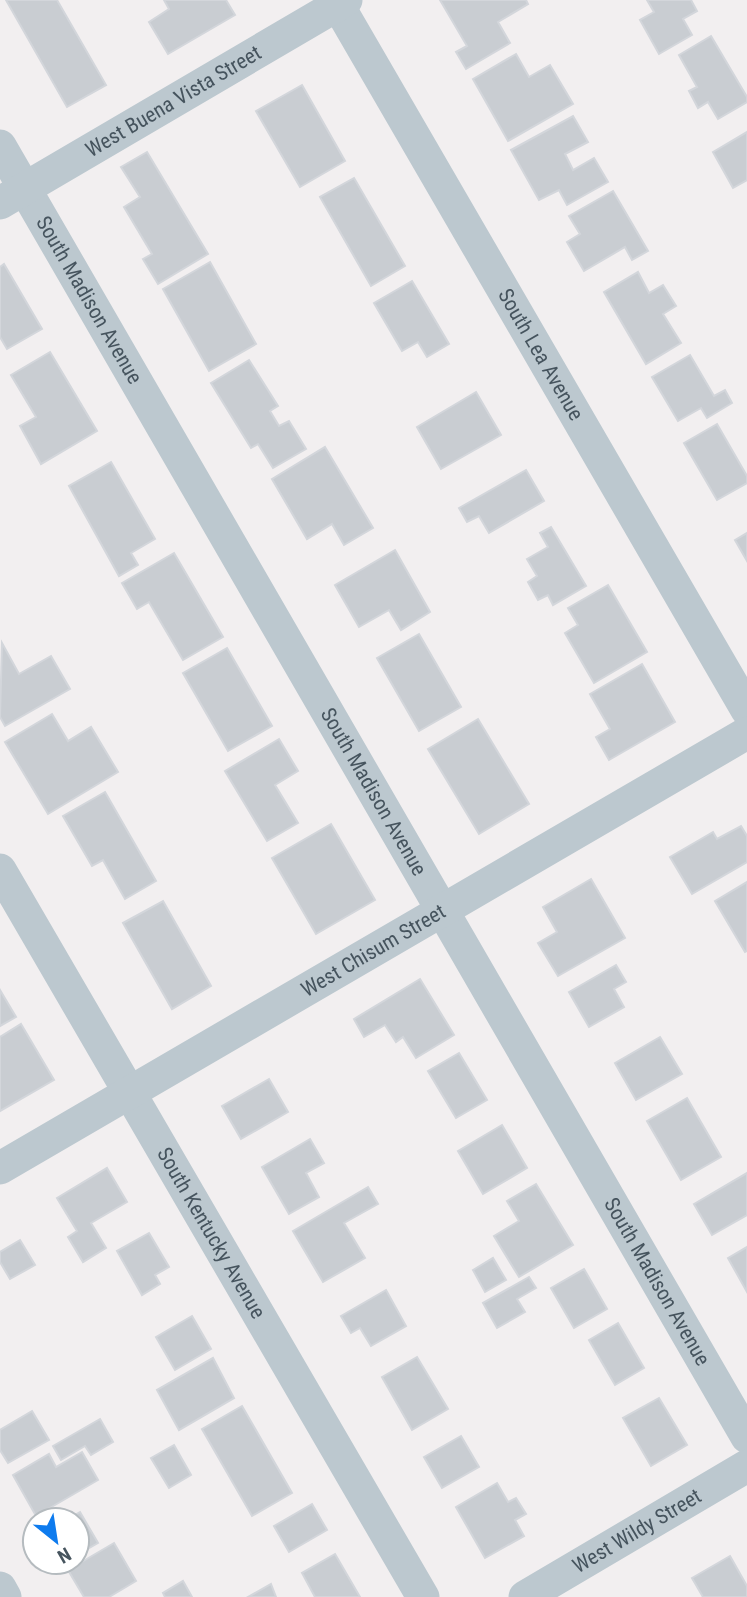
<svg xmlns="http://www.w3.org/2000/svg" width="747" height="1597" font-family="'Roboto Condensed',sans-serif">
	<rect width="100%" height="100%" fill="#f2eff0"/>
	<g fill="#c9cdd2" stroke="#d3d6db" stroke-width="2">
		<path d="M6 0H57L106 85 67 107Z"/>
		<path d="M164 0H226L235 15 168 54 149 22 169 9Z"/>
		<path d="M440 0H526L528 4 498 22 510 43 466 69 456 52 467 46Z"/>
		<path d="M647 0H691L697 11 683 19 692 35 659 54 640 20 654 12Z"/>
		<path d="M711 36 747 97V102L718 119 708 102 698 108 689 91 697 87 679 55Z"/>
		<path d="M516 54 529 77 550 65 573 104 508 141 473 79Z"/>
		<path d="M302 85 345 161 300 187 256 111Z"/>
		<path d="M573 116 588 142 565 154 573 170 594 158 608 182 567 205 559 190 539 200 511 150Z"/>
		<path d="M747 132V180L733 188 713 152Z"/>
		<path d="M147 152 208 254 158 284 143 259 152 254 124 207 140 197 121 167Z"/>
		<path d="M354 178 405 266 371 286 320 197Z"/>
		<path d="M613 191 648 251 632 260 625 247 584 271 567 242 580 234 569 216Z"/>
		<path d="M210 262 256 344 209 371 163 289Z"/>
		<path d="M4 264 42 329 7 349 0 337V267Z"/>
		<path d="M638 272 649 293 663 285 676 306 663 314 681 343 646 364 604 292Z"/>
		<path d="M412 281 449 344 427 357 418 342 402 351 374 303Z"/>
		<path d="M50 352 97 431 41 464 20 426 36 417 11 375Z"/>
		<path d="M690 355 714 396 725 390 732 403 707 418 701 408 678 421 652 377Z"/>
		<path d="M249 360 278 406 270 411 279 426 289 421 306 449 273 468 258 444 251 448 211 383Z"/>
		<path d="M476 392 501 435 441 469 417 427Z"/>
		<path d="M717 424 747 476V483L717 500 684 443Z"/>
		<path d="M325 447 373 528 344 545 332 524 307 539 272 479Z"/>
		<path d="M111 462 155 539 131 553 138 565 119 576 69 486Z"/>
		<path d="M526 470 544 501 489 533 479 516 467 522 459 508Z"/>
		<path d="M551 527 586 586 553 605 548 595 538 600 528 582 537 576 527 559 548 547 540 533Z"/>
		<path d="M747 533V561L735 540Z"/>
		<path d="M395 550 430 612 401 630 389 610 359 627 335 585Z"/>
		<path d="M174 553 223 637 183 660 149 602 137 609 122 583Z"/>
		<path d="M608 585 647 652 594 683 565 633 578 625 568 608Z"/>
		<path d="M419 634 461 707 419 731 377 658Z"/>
		<path d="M2 643 19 674 51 656 70 689 5 726 0 717Z"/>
		<path d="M227 648 272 726 228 751 183 673Z"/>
		<path d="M642 664 675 722 609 760 596 737 610 729 590 694Z"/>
		<path d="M52 714 68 741 91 727 118 772 48 814 5 742Z"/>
		<path d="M478 719 529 804 479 834 428 749Z"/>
		<path d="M279 739 298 771 275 785 298 823 267 841 225 771Z"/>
		<path d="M105 792 156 881 125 899 103 860 92 866 63 816Z"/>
		<path d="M331 824 375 900 316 934 272 858Z"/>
		<path d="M741 826 747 836V862L692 894 670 857 713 832 717 839Z"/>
		<path d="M591 879 625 938 558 976 538 943 557 932 543 907Z"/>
		<path d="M747 882V951L745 952 715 901Z"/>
		<path d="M163 901 211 986 172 1009 123 923Z"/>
		<path d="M616 965 626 982 614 989 624 1007 589 1027 569 992Z"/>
		<path d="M420 979 454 1035 416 1058 403 1037 396 1042 385 1025 364 1037 354 1019Z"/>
		<path d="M0 990 16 1017 0 1026Z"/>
		<path d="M21 1024 54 1080 0 1111V1037Z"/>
		<path d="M660 1037 682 1074 636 1100 615 1063Z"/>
		<path d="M459 1053 487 1100 456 1118 428 1071Z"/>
		<path d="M269 1079 288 1112 241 1139 222 1106Z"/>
		<path d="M687 1098 721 1157 681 1180 647 1121Z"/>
		<path d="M502 1125 527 1168 483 1194 458 1151Z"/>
		<path d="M310 1139 324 1163 306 1173 319 1197 289 1214 262 1167Z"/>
		<path d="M107 1168 127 1202 91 1223 106 1248 83 1262 68 1237 77 1231 57 1198Z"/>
		<path d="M747 1173V1215L712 1235 694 1204Z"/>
		<path d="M536 1184 573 1245 519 1277 494 1236 519 1221 507 1201Z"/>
		<path d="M368 1187 378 1204 344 1223 365 1258 323 1282 293 1231Z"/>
		<path d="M149 1233 169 1267 155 1275 160 1284 142 1295 117 1251Z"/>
		<path d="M20 1240 35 1265 10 1279 0 1262V1252Z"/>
		<path d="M747 1247V1292L728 1258Z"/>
		<path d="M493 1258 506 1280 485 1292 473 1270Z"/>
		<path d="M584 1269 607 1309 574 1328 551 1288Z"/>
		<path d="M529 1277 536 1288 517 1299 525 1312 497 1328 483 1303Z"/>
		<path d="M386 1290 406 1326 371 1346 360 1328 351 1333 341 1316Z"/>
		<path d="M192 1316 211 1349 175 1370 156 1337Z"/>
		<path d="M618 1323 644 1368 615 1385 589 1340Z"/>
		<path d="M417 1357 448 1409 412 1430 382 1377Z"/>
		<path d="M213 1358 234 1398 179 1430 157 1390Z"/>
		<path d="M659 1398 687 1445 651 1466 623 1418Z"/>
		<path d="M242 1406 292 1493 252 1516 202 1429Z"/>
		<path d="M32 1411 49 1440 8 1463 0 1450V1430Z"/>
		<path d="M100 1419 113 1442 91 1455 85 1446 61 1460 53 1446Z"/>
		<path d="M461 1436 479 1467 442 1488 424 1457Z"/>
		<path d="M174 1445 191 1475 169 1488 151 1458Z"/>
		<path d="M82 1452 98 1480 36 1516 13 1475 49 1454 56 1467Z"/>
		<path d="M497 1483 508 1502 516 1498 526 1514 515 1520 524 1536 485 1558 456 1507Z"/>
		<path d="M312 1504 327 1530 289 1552 274 1526Z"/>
		<path d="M80 1512 98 1543 77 1555V1520H66Z"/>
		<path d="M114 1543 136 1581 109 1597H84L68 1570Z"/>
		<path d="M335 1554 360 1597H315L302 1573Z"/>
		<path d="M730 1556 747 1586V1597H703L692 1578Z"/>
		<path d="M183 1581 192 1597H165L163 1593Z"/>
		<path d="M271 1584 276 1597H248Z"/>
	</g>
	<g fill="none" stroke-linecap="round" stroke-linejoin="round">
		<g stroke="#bcc8cf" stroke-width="33">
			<path id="s1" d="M335 0 747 710"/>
			<path id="s2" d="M0 146 747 1437"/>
			<path id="s3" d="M0 203 346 0"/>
			<path id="s4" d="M0 870 423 1597"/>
			<path id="s5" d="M0 1168 747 733"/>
			<path d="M0 1588 5 1597"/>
			<path id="s6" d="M525 1597 747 1466"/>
		</g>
	</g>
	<g text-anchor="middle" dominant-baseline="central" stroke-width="6" stroke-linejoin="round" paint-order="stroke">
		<g font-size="21" fill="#46545e" stroke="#fff">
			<text stroke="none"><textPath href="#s3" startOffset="201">West Buena Vista Street</textPath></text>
			<text stroke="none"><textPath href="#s2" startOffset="178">South Madison Avenue</textPath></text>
			<text stroke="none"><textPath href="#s1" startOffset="410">South Lea Avenue</textPath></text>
			<text stroke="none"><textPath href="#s2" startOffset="746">South Madison Avenue</textPath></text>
			<text stroke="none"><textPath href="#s5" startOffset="432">West Chisum Street</textPath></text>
			<text stroke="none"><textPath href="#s4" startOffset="420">South Kentucky Avenue</textPath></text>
			<text stroke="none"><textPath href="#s2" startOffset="1312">South Madison Avenue</textPath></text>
			<text stroke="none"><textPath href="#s6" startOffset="130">West Wildy Street</textPath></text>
		</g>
	</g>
	<g transform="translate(56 1541) rotate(150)"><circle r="33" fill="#ffffff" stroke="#b5bbbf" stroke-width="2"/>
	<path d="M0-5L12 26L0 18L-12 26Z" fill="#0e7bee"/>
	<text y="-10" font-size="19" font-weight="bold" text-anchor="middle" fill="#46545e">N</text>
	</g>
</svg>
